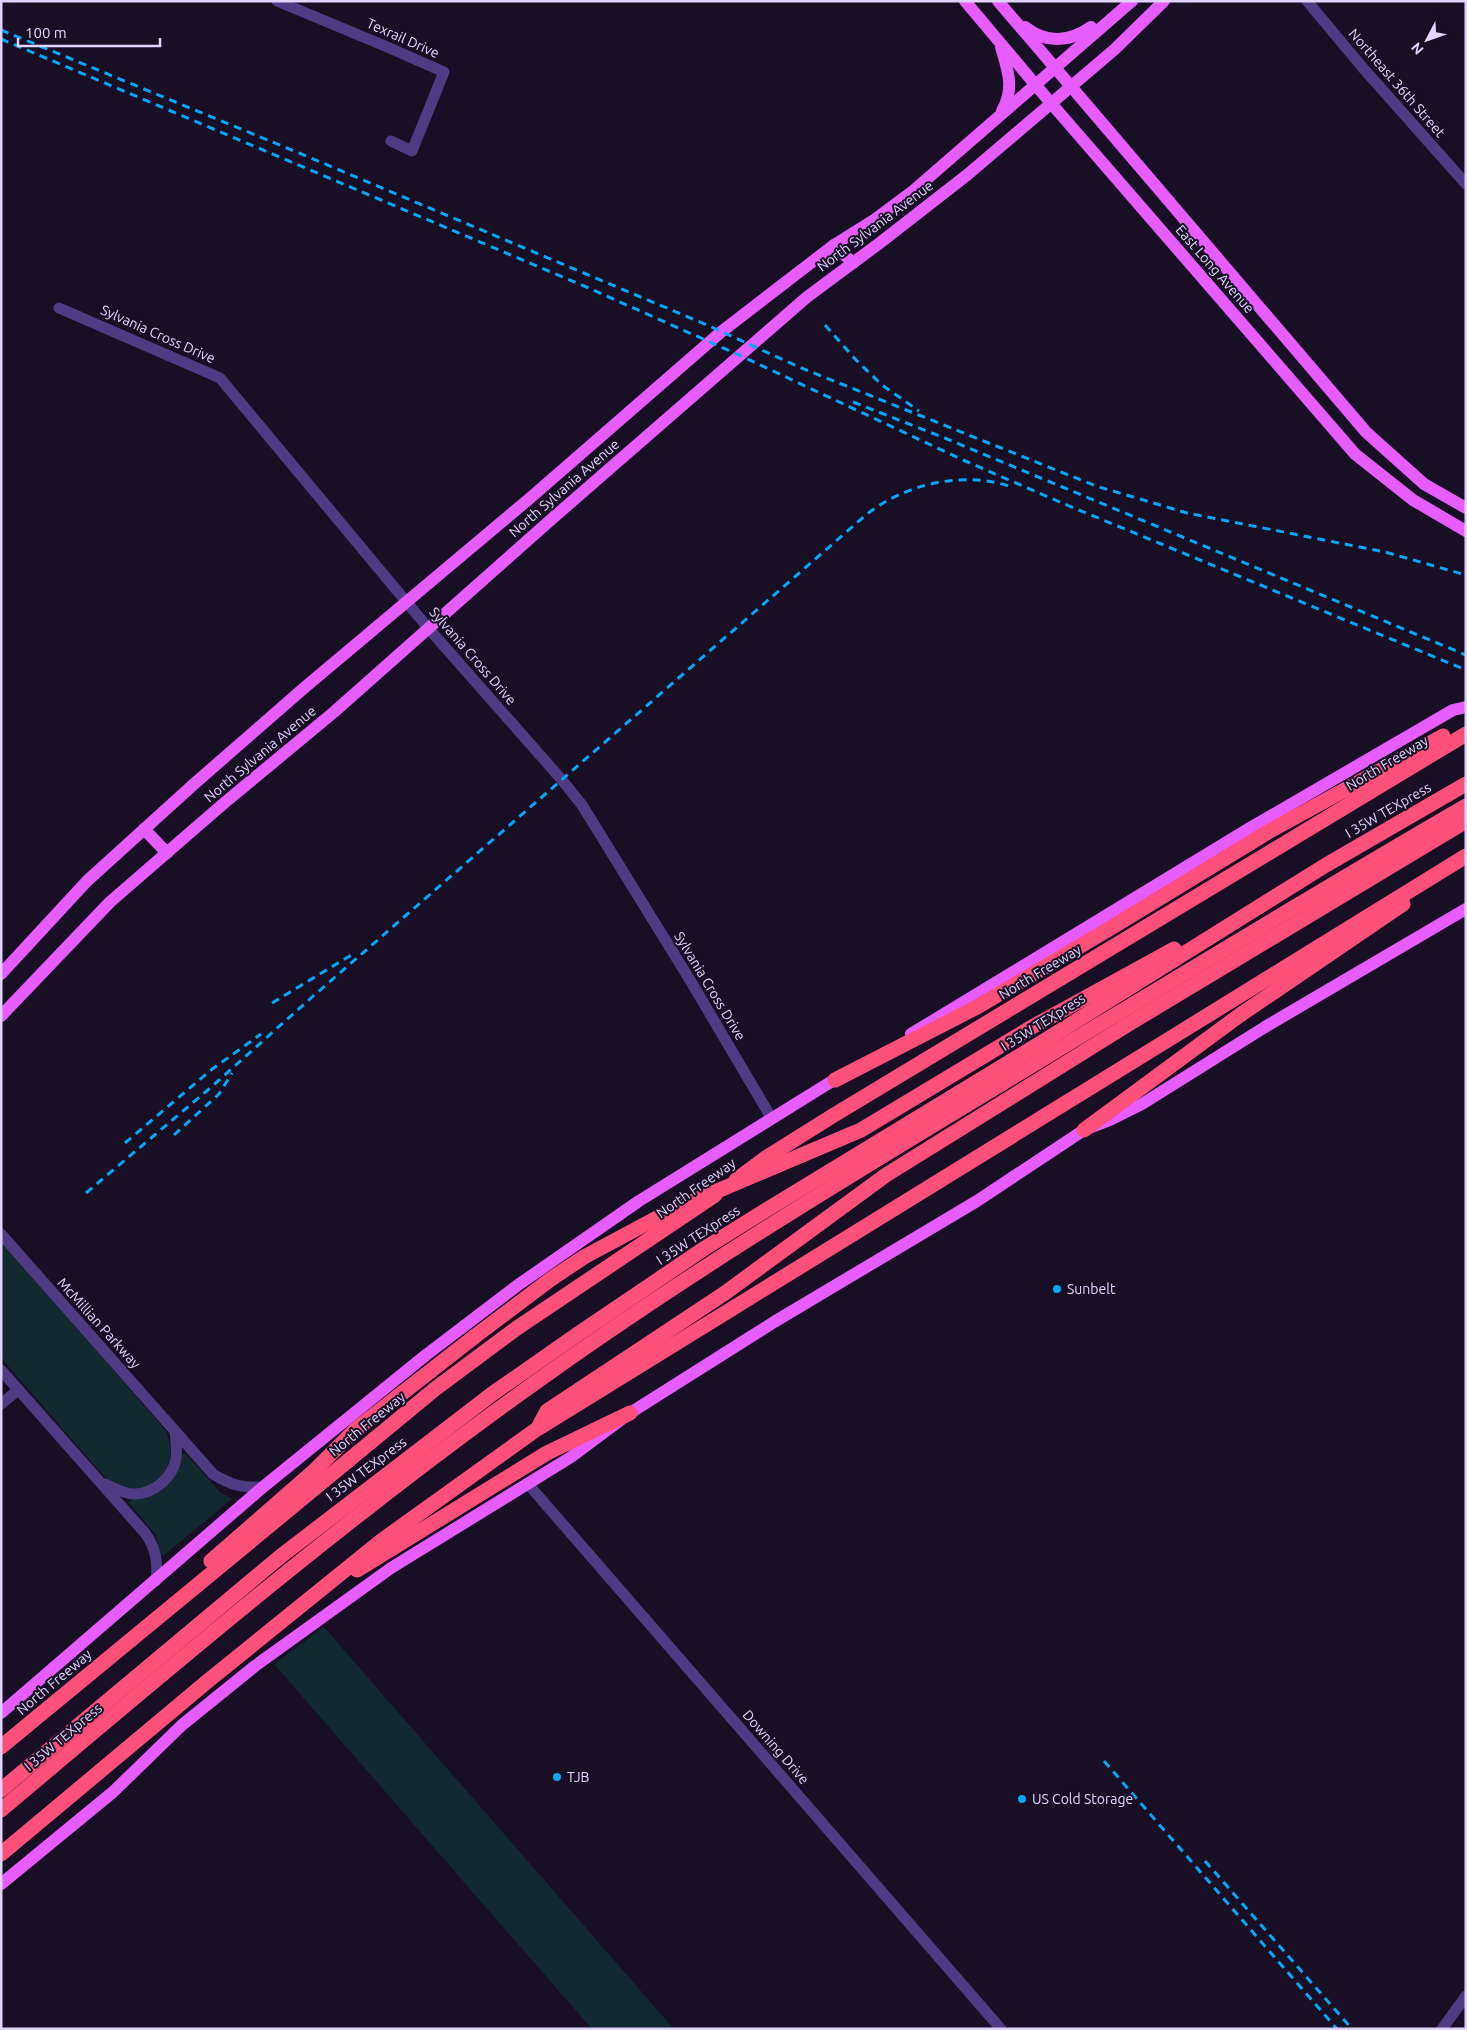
<svg xmlns="http://www.w3.org/2000/svg" width="1467" height="2030" font-family="Ubuntu,sans-serif">
	<rect width="100%" height="100%" fill="#180f25"/>
	<g fill="#12292f">
		<path d="M1 1240 166 1431C178 1458 164 1490 131 1489 124 1489 116 1484 109 1482L1 1358Z"/>
		<path d="M183 1454H186L220 1492 232 1499 163 1556 160 1552 156 1535 128 1502 133 1499 144 1498Z"/>
		<path d="M324 1627 357 1665 674 2029H592L274 1664Z"/>
	</g>
	<g fill="none" stroke-linecap="round" stroke-linejoin="round">
		<g stroke="#4e3b83" stroke-width="11">
			<path d="M277 1 385 46 444 72 412 151 391 141"/>
			<path d="M1307 1 1363 68 1466 184"/>
			<path d="M59 308 220 378 429 629 562 780 582 805 690 980 772 1119"/>
			<path d="M1 1234 213 1474C231 1485 241 1488 263 1487"/>
			<path d="M1 1370 145 1533C156 1548 158 1562 156 1581"/>
			<path d="M1 1404 18 1390"/>
			<path d="M105 1484C114 1488 124 1494 134 1494 154 1494 172 1478 176 1459 177 1450 176 1440 175 1432"/>
			<path d="M528 1484 1001 2029"/>
			<path d="M1442 2029 1466 1996"/>
		</g>
		<g stroke="#e65cfc" stroke-width="12">
			<path d="M965 1 1050 102 1355 454 1413 500 1466 531"/>
			<path d="M998 1 1366 432 1424 484 1466 508"/>
			<path d="M1025 27C1046 44 1070 42 1091 27"/>
			<path d="M1001 47C1008 71 1015 88 1002 111"/>
			<path d="M834 245 853 263"/>
			<path d="M144 829 167 853"/>
			<path d="M1 974 87 881 194 784 304 688 529 499 721 332 834 245 874 220 913 191 1132 1"/>
			<path d="M1 1016 110 902 223 804 334 712 554 517 807 297 881 242 967 175 1115 49 1164 1"/>
			<path d="M911 1034 1250 828 1453 710 1466 707"/>
			<path d="M1 1713 263 1487 426 1355 518 1285 639 1201 842 1075"/>
			<path d="M1 1884 113 1792 182 1725 255 1666 391 1568 571 1457 630 1413 774 1322 977 1201 1084 1130 1110 1120 1142 1104 1265 1027 1466 909"/>
		</g>
		<g stroke="#fc507a" stroke-width="15">
			<path d="M835 1080 977 1007 1114 926 1268 832 1443 736"/>
			<path d="M1084 1130 1240 1015 1403 904"/>
			<path d="M802 1155 861 1130 1032 1027 1174 949"/>
			<path d="M736 1180 767 1157 834 1115 1466 734"/>
			<path d="M540 1424 547 1411 725 1293 886 1175 1132 1022 1466 821"/>
			<path d="M211 1561 313 1472 355 1430 474 1337"/>
			<path d="M357 1570 547 1453 630 1413"/>
			<path d="M1 1747 435 1389 517 1328 715 1195"/>
			<path d="M1 1790 281 1556 492 1394 578 1334 705 1248 766 1210 1044 1041 1326 865 1466 784"/>
			<path d="M1 1810C181 1658 360 1506 553 1370 697 1268 847 1177 998 1086 1153 992 1309 897 1466 806"/>
			<path d="M1 1854 209 1680 381 1541 537 1429 1466 856"/>
		</g>
		<g stroke="#04a7fa" stroke-width="3" stroke-dasharray="8 6" stroke-linecap="butt">
			<path d="M1 30 299 153 707 325 799 367 1096 486 1187 513 1385 552 1466 575"/>
			<path d="M1 39 584 286 739 355 963 460 1062 503 1466 670"/>
			<path d="M825 325 856 360 882 385 919 411"/>
			<path d="M853 402 947 439 1466 655"/>
			<path d="M272 1003 353 954"/>
			<path d="M174 1135 219 1094 232 1073"/>
			<path d="M125 1143 211 1070 261 1034"/>
			<path d="M86 1193 209 1089 311 998 867 514C906 484 961 471 1009 486"/>
			<path d="M1104 1761 1337 2029"/>
			<path d="M1205 1861 1352 2029"/>
		</g>
		<path stroke="#fc507a" stroke-width="15" d="M474 1337 551 1279 584 1257 668 1212 802 1155"/>
	</g>
	<g fill="#04a7fa" stroke="#180f25" stroke-width="2">
		<circle cx="1057" cy="1289" r="5"/>
		<circle cx="557" cy="1777" r="5"/>
		<circle cx="1022" cy="1799" r="5"/>
	</g>
	<g text-anchor="middle" dominant-baseline="central" stroke-width="4" stroke-linejoin="round" paint-order="stroke">
		<g font-size="14" fill="#e2d3fe" stroke="#180f25">
			<text transform="translate(403 38) rotate(24)">Texrail Drive</text>
			<text transform="translate(1397 83) rotate(49)">Northeast 36th Street</text>
			<text transform="translate(875 226) rotate(-37)">North Sylvania Avenue</text>
			<text transform="translate(1215 269) rotate(49)">East Long Avenue</text>
			<text transform="translate(158 334) rotate(24)">Sylvania Cross Drive</text>
			<text transform="translate(564 488) rotate(-41)">North Sylvania Avenue</text>
			<text transform="translate(473 656) rotate(49)">Sylvania Cross Drive</text>
			<text transform="translate(260 754) rotate(-40)">North Sylvania Avenue</text>
			<text transform="translate(1387 763) rotate(-31)">North Freeway</text>
			<text transform="translate(1388 810) rotate(-30)">I 35W TEXpress</text>
			<text transform="translate(1040 972) rotate(-31)">North Freeway</text>
			<text transform="translate(710 986) rotate(59)">Sylvania Cross Drive</text>
			<text transform="translate(1043 1022) rotate(-32)">I 35W TEXpress</text>
			<text transform="translate(696 1188) rotate(-35)">North Freeway</text>
			<text transform="translate(698 1235) rotate(-33)">I 35W TEXpress</text>
			<text transform="translate(99 1323) rotate(48)">McMillian Parkway</text>
			<text transform="translate(367 1424) rotate(-39)">North Freeway</text>
			<text transform="translate(366 1469) rotate(-37)">I 35W TEXpress</text>
			<text transform="translate(54 1682) rotate(-40)">North Freeway</text>
			<text transform="translate(63 1737) rotate(-40)">I 35W TEXpress</text>
			<text transform="translate(776 1747) rotate(49)">Downing Drive</text>
		</g>
		<g font-size="14" fill="#e2d3fe" stroke="#180f25" text-anchor="start">
			<text x="1067" y="1289">Sunbelt</text>
			<text x="567" y="1777">TJB</text>
			<text x="1032" y="1799">US Cold Storage</text>
		</g>
	</g>
	<rect width="1467" height="2030" fill="none" stroke="#e2d3fe" stroke-width="5"/>
	<g transform="translate(1427 40) rotate(229)" stroke="#180f25" stroke-width="4" paint-order="stroke">
	<path d="M0-4L9 19L0 12L-9 19Z" fill="#e2d3fe"/>
	<text y="-8" font-size="14" font-weight="bold" text-anchor="middle" fill="#e2d3fe">N</text>
	</g>
	<path d="M18 38v8h142v-8" fill="none" stroke="#e2d3fe" stroke-width="2.5"/>
	<text x="25" y="38" font-size="15" fill="#e2d3fe" stroke="#180f25" stroke-width="4" paint-order="stroke">100 m</text>
</svg>
